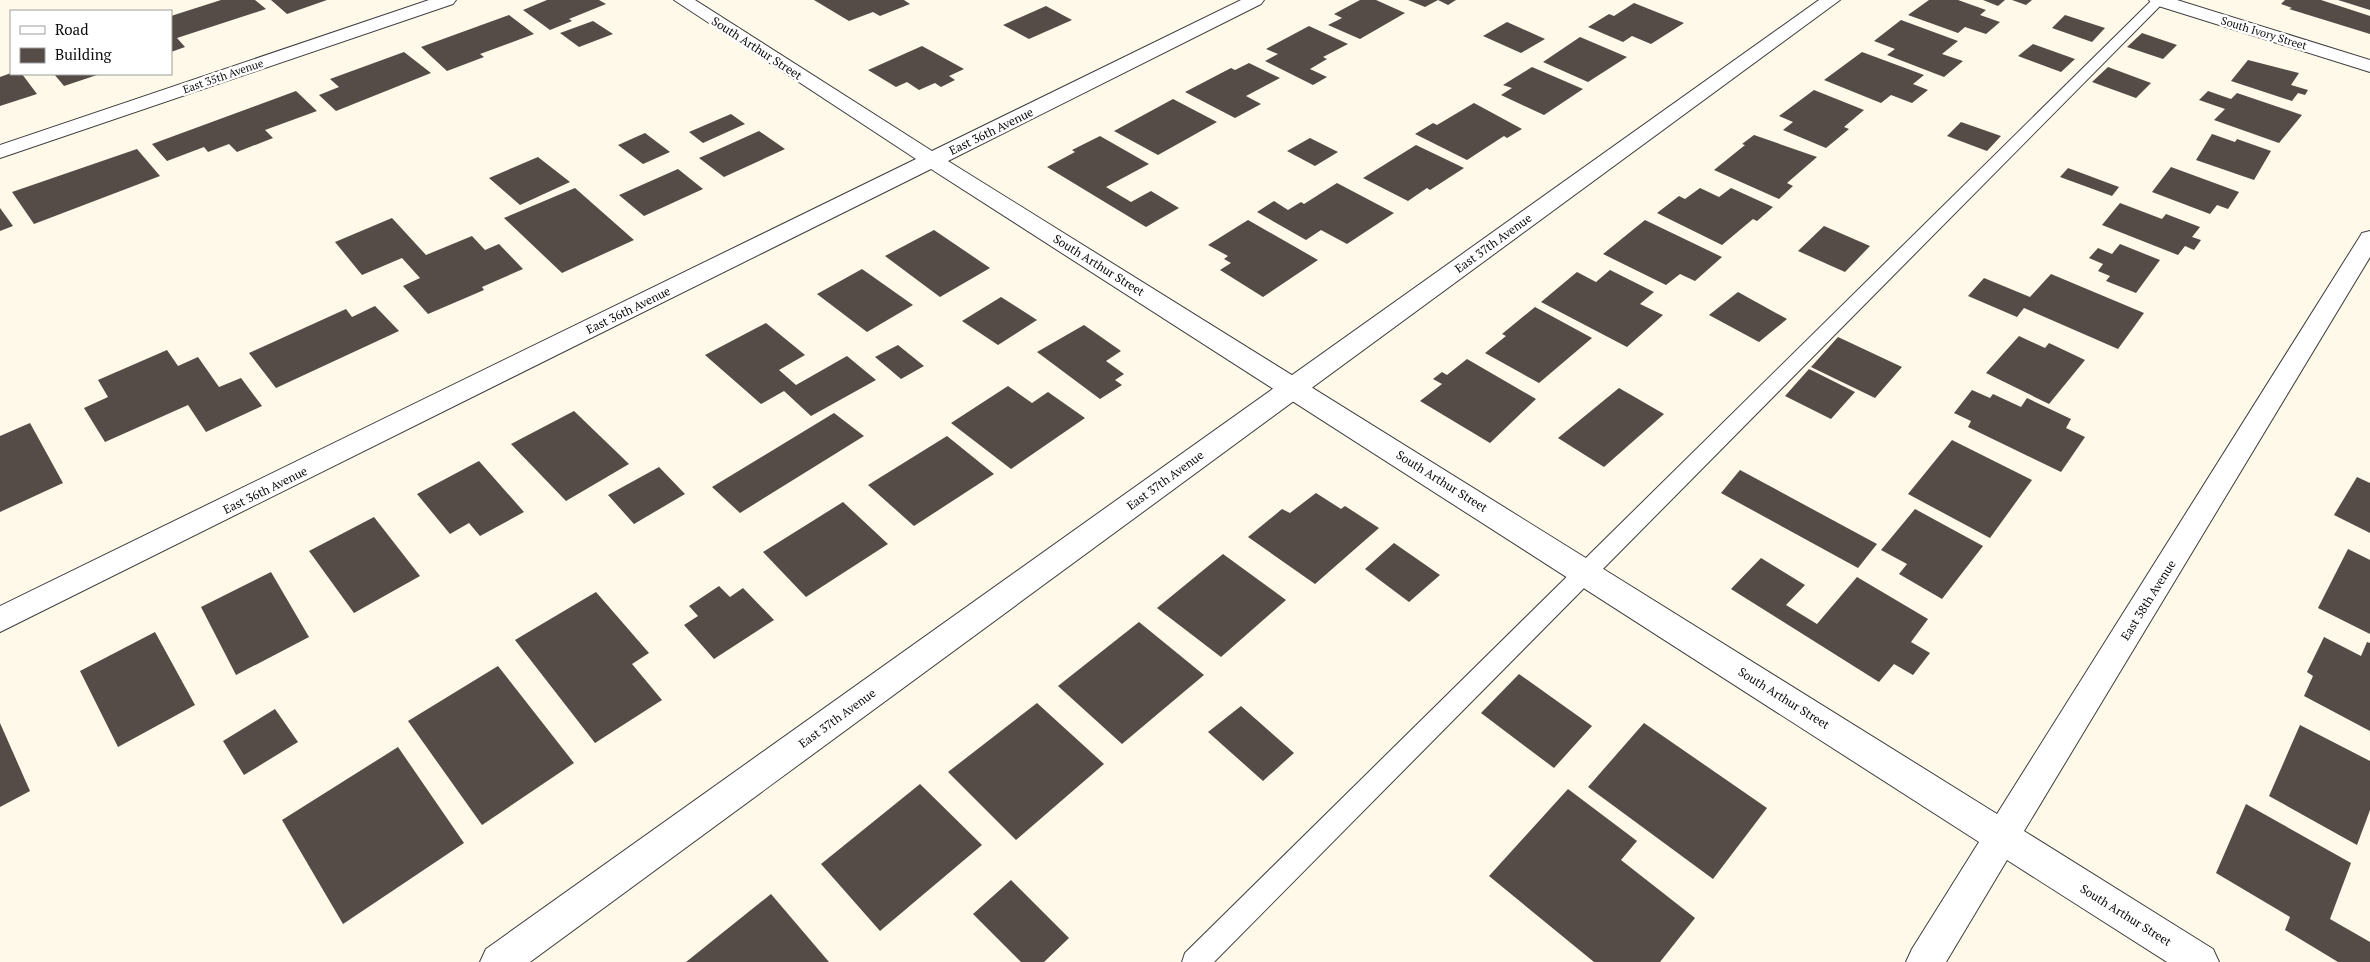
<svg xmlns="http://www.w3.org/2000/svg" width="2370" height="962" font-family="'PT Serif',serif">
	<rect width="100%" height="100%" fill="#fff9e9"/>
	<g fill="#554b47">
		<path d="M221 0H255L266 9 177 38 185 47 171 52V16Z"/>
		<path d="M271 0H327L287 14Z"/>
		<path d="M547 0H599L606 4 569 19 572 21 550 30 523 10Z"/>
		<path d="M814 0H904L910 4 880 16 873 12 849 21Z"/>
		<path d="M1360 0H1376L1405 13 1360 39 1328 25 1342 18 1334 14Z"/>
		<path d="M1408 0H1456L1448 5 1438 0 1425 7Z"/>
		<path d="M1929 0H1958L1986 10 1980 15 2000 22 1986 34 1965 27 1958 33 1908 15Z"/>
		<path d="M1983 0H2005L1998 6Z"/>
		<path d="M2012 0H2032L2026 5Z"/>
		<path d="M2285 0H2321L2370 16V34L2289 9 2292 8 2281 4Z"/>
		<path d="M2338 0H2370V10Z"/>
		<path d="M1634 3 1684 23 1651 44 1632 36 1623 42 1588 27 1609 14 1614 16Z"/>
		<path d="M1046 6 1072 20 1029 39 1003 25Z"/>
		<path d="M509 15 534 34 480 54 484 57 447 71 421 47Z"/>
		<path d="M2065 15 2105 28 2092 42 2052 28Z"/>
		<path d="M1901 20 1958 41 1942 54 1963 61 1944 77 1887 55 1895 49 1874 41Z"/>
		<path d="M593 21 613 34 579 47 560 33Z"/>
		<path d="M1507 22 1545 39 1521 53 1483 36Z"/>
		<path d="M1309 26 1348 44 1323 57 1327 59 1310 69 1327 77 1313 85 1265 61 1278 54 1266 49Z"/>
		<path d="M2142 33 2177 45 2163 59 2127 47Z"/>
		<path d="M1580 37 1627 57 1588 82 1543 62Z"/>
		<path d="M2033 44 2075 59 2061 72 2018 56Z"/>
		<path d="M922 46 964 69 949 76 955 80 941 87 935 83 919 90 907 82 896 87 868 70Z"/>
		<path d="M404 52 431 73 336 111 319 95 339 87 330 79Z"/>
		<path d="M1862 52 1924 75 1913 84 1928 90 1912 103 1891 95 1881 103 1824 80Z"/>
		<path d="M2248 60 2299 73 2291 85 2308 90 2305 95 2298 93 2292 101 2231 81Z"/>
		<path d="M1249 63 1280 78 1246 96 1261 104 1235 118 1185 92 1231 68 1235 70Z"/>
		<path d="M1532 67 1583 89 1544 115 1501 95 1512 88 1503 85Z"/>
		<path d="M2108 67 2151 83 2136 98 2092 82Z"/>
		<path d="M11 73 22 74 37 94 0 106V77Z"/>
		<path d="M54 74H100L64 86Z"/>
		<path d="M1814 90 1864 110 1844 127 1849 129 1826 148 1783 130 1793 122 1779 116Z"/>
		<path d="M296 91 317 111 265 130 273 138 237 152 229 144 208 152 204 147 167 161 152 144Z"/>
		<path d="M2208 91 2231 99 2237 93 2302 115 2279 143 2214 120 2225 109 2199 100Z"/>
		<path d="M1173 99 1217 122 1158 155 1114 131Z"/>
		<path d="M1474 103 1522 129 1507 138 1504 136 1467 160 1415 134 1433 123 1437 125Z"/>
		<path d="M731 114 745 124 703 143 689 132Z"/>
		<path d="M1961 122 2001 136 1987 151 1947 136Z"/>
		<path d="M759 131 785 149 724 177 699 158Z"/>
		<path d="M645 133 670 152 643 164 618 145Z"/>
		<path d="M2212 134 2235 142 2237 139 2271 151 2254 180 2196 160Z"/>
		<path d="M1754 135 1817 157 1787 183 1793 186 1779 199 1714 170 1745 145 1742 144Z"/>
		<path d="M1100 136 1149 164 1106 187 1131 202 1151 191 1179 208 1146 227 1047 167 1075 152 1072 150Z"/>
		<path d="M1310 138 1338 152 1315 166 1287 151Z"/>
		<path d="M1416 145 1464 168 1430 190 1427 188 1408 201 1363 178Z"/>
		<path d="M137 149 160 176 34 224 12 192Z"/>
		<path d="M538 157 570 182 520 205 489 178Z"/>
		<path d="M2171 167 2239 192 2228 209 2217 205 2210 214 2152 192Z"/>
		<path d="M2068 168 2119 187 2112 196 2060 177Z"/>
		<path d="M678 169 703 189 644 216 619 195Z"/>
		<path d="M1337 183 1394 213 1347 244 1321 230 1306 240 1257 212 1274 201 1288 210 1301 202 1304 204Z"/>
		<path d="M575 188 634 240 562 273 504 218Z"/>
		<path d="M1700 188 1719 197 1731 188 1773 207 1757 221 1753 219 1722 245 1657 213 1679 196 1685 199Z"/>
		<path d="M2120 203 2162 219 2166 214 2200 227 2192 237 2201 240 2194 250 2185 246 2178 255 2102 225Z"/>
		<path d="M0 208 13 226 0 231Z"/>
		<path d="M392 218 426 255 472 236 485 250 499 244 523 269 482 287 484 290 428 314 403 286 420 278 402 258 362 275 335 242Z"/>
		<path d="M1248 220 1318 260 1263 297 1220 270 1231 263 1224 259 1228 256 1208 245Z"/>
		<path d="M1645 220 1722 257 1695 281 1680 274 1666 285 1603 254Z"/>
		<path d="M1824 226 1870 246 1845 272 1798 251Z"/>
		<path d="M934 230 990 268 940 297 885 256Z"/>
		<path d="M2120 244 2160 260 2136 293 2106 281 2110 276 2098 271 2103 264 2089 258 2098 248 2112 254Z"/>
		<path d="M862 269 913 305 867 332 817 294Z"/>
		<path d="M1610 270 1654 292 1640 304 1663 315 1627 347 1541 302 1577 272 1596 282Z"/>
		<path d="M2051 274 2144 313 2118 349 2024 308 2017 317 1968 296 1984 278 2030 297Z"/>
		<path d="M1738 292 1787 319 1759 342 1709 315Z"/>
		<path d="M1001 297 1037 320 998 345 962 321Z"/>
		<path d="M375 306 399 331 276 388 249 353 346 309 352 317Z"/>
		<path d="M1535 307 1592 338 1539 383 1485 353 1506 336 1502 334Z"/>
		<path d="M766 323 805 355 779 370 796 385 847 356 876 380 811 416 784 391 761 404 705 355Z"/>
		<path d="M1084 325 1121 351 1106 361 1124 374 1115 380 1122 385 1100 399 1037 352Z"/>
		<path d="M2019 336 2045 348 2049 343 2085 360 2049 404 1986 373Z"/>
		<path d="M1838 337 1902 367 1875 398 1811 367Z"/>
		<path d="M898 345 924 366 901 379 875 357Z"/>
		<path d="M167 350 178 366 198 357 219 387 241 378 262 406 206 432 188 405 105 442 84 408 108 397 98 380Z"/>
		<path d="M1467 359 1536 399 1490 443 1420 401 1442 384 1433 379 1442 372 1447 375Z"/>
		<path d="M1809 369 1855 392 1831 419 1785 396Z"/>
		<path d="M1008 386 1032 403 1048 392 1085 418 1011 469 951 423Z"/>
		<path d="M1619 388 1664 414 1604 467 1558 438Z"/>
		<path d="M1972 390 1990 398 1993 394 2021 407 2027 398 2071 419 2066 428 2085 437 2061 472 1968 427 1971 421 1954 413Z"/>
		<path d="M574 411 629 464 566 501 511 444Z"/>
		<path d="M834 413 864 436 740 513 712 487Z"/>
		<path d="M30 423 63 483 0 512V436Z"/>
		<path d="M947 436 994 474 914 526 868 485Z"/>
		<path d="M1952 440 2032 480 1990 538 1908 494Z"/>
		<path d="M479 461 524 512 480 536 469 523 450 534 417 494Z"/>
		<path d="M659 467 685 494 634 524 608 495Z"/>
		<path d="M1740 470 1877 544 1858 568 1721 493Z"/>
		<path d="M2357 477 2370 483V533L2334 515Z"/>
		<path d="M1316 493 1341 509 1345 506 1379 528 1315 584 1248 537 1282 509 1290 513Z"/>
		<path d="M843 502 888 544 806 597 763 552Z"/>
		<path d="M1915 509 1983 546 1942 599 1899 574 1907 564 1881 550Z"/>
		<path d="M374 517 420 576 354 613 309 551Z"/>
		<path d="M1394 543 1440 575 1409 602 1365 569Z"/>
		<path d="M2348 549 2370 560V634L2318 608Z"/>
		<path d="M1223 554 1286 600 1221 657 1157 608Z"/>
		<path d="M1761 558 1805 585 1786 605 1817 624 1857 577 1928 619 1911 642 1930 653 1913 675 1894 664 1879 682 1731 589Z"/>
		<path d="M271 572 309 637 236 675 201 607Z"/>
		<path d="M719 586 730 597 743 588 774 620 714 659 684 625 698 616 689 606Z"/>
		<path d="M596 592 649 653 632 664 662 700 595 743 515 640Z"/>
		<path d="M1139 622 1204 675 1122 744 1058 686Z"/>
		<path d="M155 632 195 705 118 747 80 671Z"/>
		<path d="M2324 637 2361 656 2367 642 2370 643V731L2304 696 2313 676 2307 672Z"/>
		<path d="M498 666 574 763 482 825 408 721Z"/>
		<path d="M1519 674 1592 726 1554 768 1481 713Z"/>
		<path d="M1037 703 1104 764 1016 840 948 772Z"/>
		<path d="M1241 706 1294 753 1263 781 1208 732Z"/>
		<path d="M275 709 298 742 244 775 223 741Z"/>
		<path d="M0 723 30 791 0 807Z"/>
		<path d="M1644 723 1767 808 1713 879 1588 787Z"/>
		<path d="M2300 725 2370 761V810L2357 845 2269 796Z"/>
		<path d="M398 747 464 843 343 924 282 820Z"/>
		<path d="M920 784 982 845 880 931 821 864Z"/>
		<path d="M1568 789 1637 841 1621 860 1695 918 1660 962H1594L1489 876Z"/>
		<path d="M2246 804 2351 863 2330 919 2370 942V962H2338L2285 930 2290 917 2216 873Z"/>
		<path d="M1011 880 1069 938 1044 962H1021L973 914Z"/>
		<path d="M771 894 829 962H686Z"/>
	</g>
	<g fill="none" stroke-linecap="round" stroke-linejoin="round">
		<g stroke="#3e3e3e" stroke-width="2">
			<path id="service" d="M2152 0H2166L1214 962H1182L1185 953Z"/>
		</g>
		<g stroke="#3e3e3e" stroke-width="2">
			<g id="minor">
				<path d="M429 0H456L453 4 0 158V145Z"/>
				<path d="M674 0H695L932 151 1241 0H1264L1261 4 948 161 1997 814 2359 238 2362 233 2370 231V257L2024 831 2213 949 2219 962H2167L2007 860 1946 962H1906L1912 949 1979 842 931 169 0 632V606L916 159Z"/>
				<path d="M2149 0H2177L2370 60V72L2152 4Z"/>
			</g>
		</g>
		<g stroke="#3e3e3e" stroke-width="2">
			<path id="tertiary" d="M1819 0H1840L530 962H480L486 949Z"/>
		</g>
		<use href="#service" fill="#fff" fill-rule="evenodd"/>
		<use href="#minor" fill="#fff" fill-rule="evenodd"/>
		<use href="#tertiary" fill="#fff" fill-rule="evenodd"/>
	</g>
	<g text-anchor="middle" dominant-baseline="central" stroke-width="5" stroke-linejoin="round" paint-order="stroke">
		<g font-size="11" fill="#0b0b0b" stroke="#fff">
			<text transform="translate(2264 33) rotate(17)">South Ivory Street</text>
			<text transform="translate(223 76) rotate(-19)">East 35th Avenue</text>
		</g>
		<g font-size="12" fill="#0b0b0b" stroke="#fff">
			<text transform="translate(757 48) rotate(33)">South Arthur Street</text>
			<text transform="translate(991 131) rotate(-26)">East 36th Avenue</text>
			<text transform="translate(1493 243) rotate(-36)">East 37th Avenue</text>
			<text transform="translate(1099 265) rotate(32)">South Arthur Street</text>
			<text transform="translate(628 310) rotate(-26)">East 36th Avenue</text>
			<text transform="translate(1165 480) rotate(-36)">East 37th Avenue</text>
			<text transform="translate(1442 481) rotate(32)">South Arthur Street</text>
			<text transform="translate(265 490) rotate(-26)">East 36th Avenue</text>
			<text transform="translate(2148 600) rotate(-58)">East 38th Avenue</text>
			<text transform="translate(1784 698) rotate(32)">South Arthur Street</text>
			<text transform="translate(837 718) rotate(-36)">East 37th Avenue</text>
			<text transform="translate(2126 915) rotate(32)">South Arthur Street</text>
		</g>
	</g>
	<rect x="10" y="10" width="162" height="65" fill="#ffffff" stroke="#9d9d9d"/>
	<rect x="20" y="26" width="25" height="8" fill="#ffffff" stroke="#9d9d9d"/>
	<text x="55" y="35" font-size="15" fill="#0b0b0b">Road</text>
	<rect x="20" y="48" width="25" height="15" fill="#554b47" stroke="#9d9d9d"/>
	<text x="55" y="60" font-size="15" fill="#0b0b0b">Building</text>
</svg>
